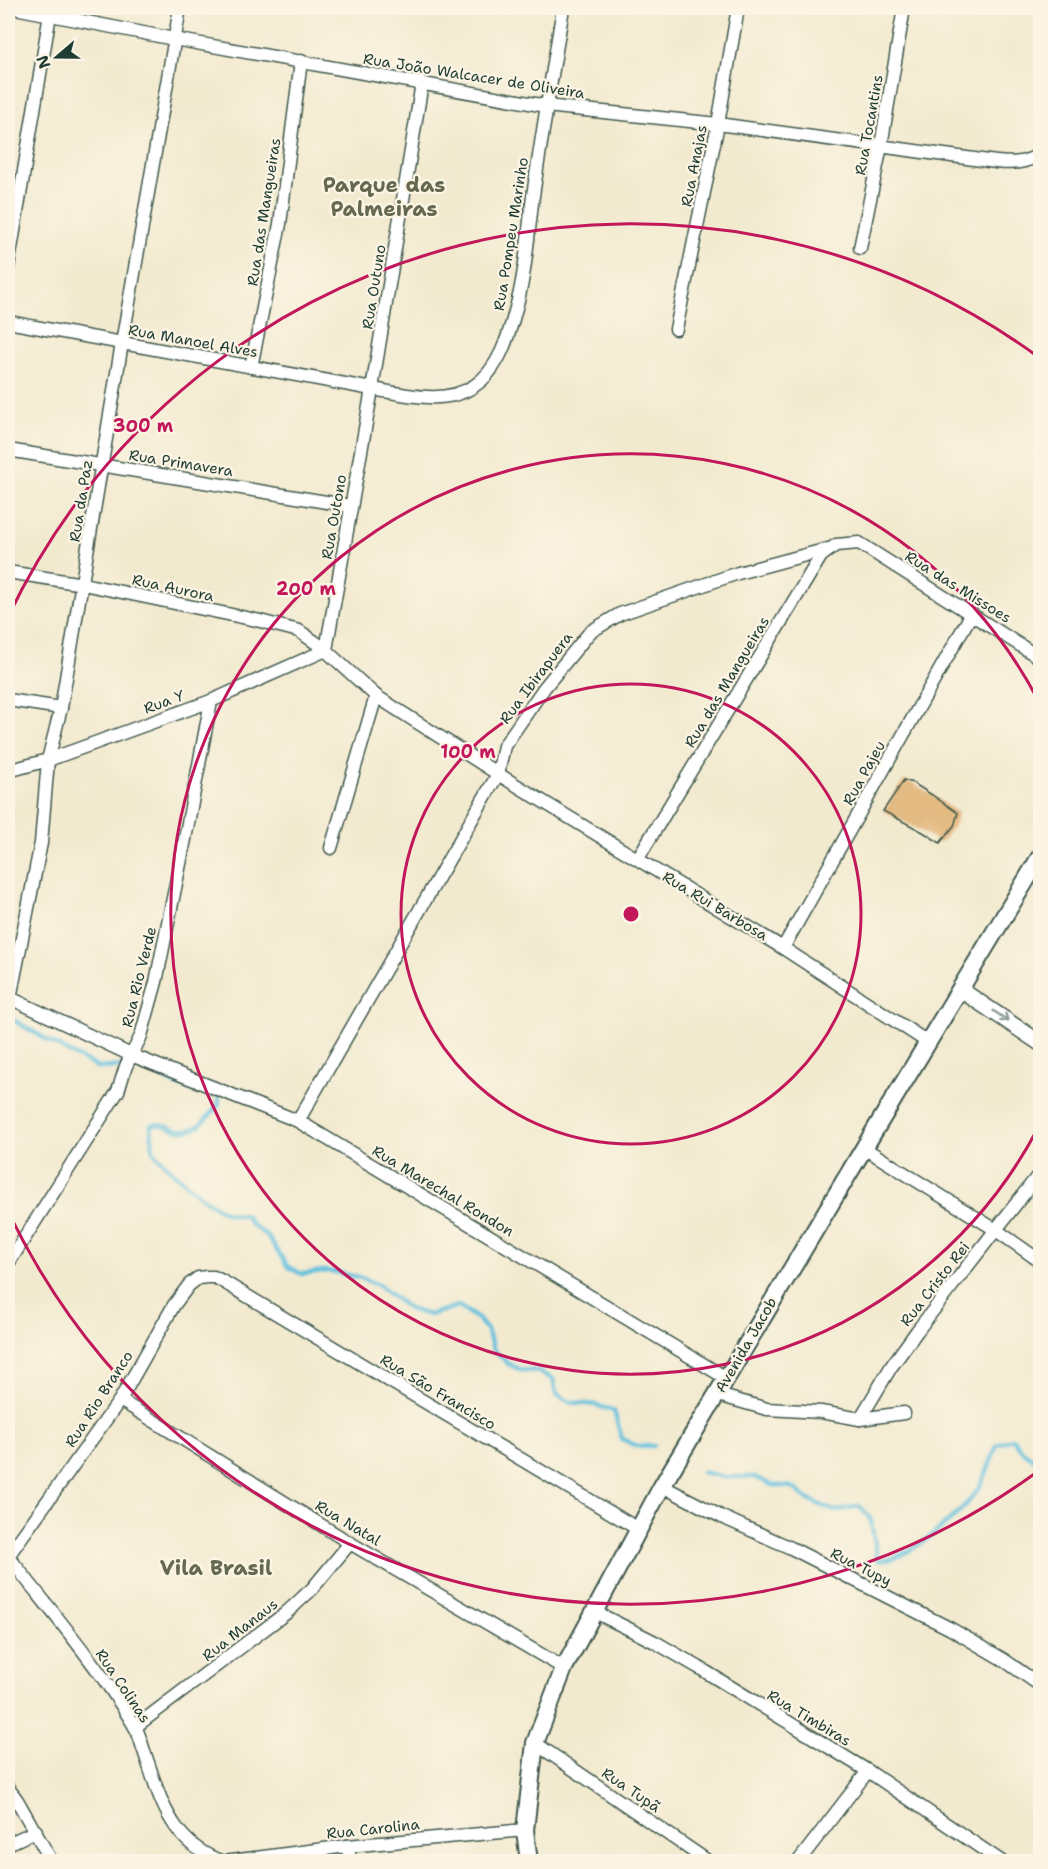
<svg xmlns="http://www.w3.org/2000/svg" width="1048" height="1869" font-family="'Shantell Sans',sans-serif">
	<rect width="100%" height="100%" fill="#fcf5e5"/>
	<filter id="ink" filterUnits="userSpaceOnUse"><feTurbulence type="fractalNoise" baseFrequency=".0167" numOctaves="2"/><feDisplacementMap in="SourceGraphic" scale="12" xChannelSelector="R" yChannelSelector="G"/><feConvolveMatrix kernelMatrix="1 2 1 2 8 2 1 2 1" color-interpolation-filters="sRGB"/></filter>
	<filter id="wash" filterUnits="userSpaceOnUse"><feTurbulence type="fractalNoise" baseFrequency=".008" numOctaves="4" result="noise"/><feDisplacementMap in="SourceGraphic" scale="24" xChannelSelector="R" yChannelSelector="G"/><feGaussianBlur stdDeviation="1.35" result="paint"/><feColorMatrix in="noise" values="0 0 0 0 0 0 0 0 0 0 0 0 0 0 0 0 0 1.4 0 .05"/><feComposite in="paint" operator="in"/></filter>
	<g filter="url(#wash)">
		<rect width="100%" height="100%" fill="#f2eacf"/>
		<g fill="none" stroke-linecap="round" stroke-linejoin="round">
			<g stroke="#60c0de" stroke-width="4.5">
				<path d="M8 1017 73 1055 99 1068 126 1066 149 1070 174 1083 197 1091 218 1093 219 1104C208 1117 196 1136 175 1129 166 1126 161 1123 151 1125L153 1151C168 1168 210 1209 231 1214 235 1215 241 1215 245 1215L251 1224 268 1237 288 1267 302 1274 323 1271 336 1272 361 1278 378 1285 409 1309 429 1315 458 1306 478 1319 487 1330 493 1349 508 1364 521 1370 536 1371 553 1379 556 1394 570 1402 596 1405 614 1411 622 1439 637 1446H654"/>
				<path d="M702 1472 724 1477H755L772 1485 792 1487 809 1500 835 1511 859 1506 870 1517 878 1560C904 1564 958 1516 973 1496 985 1482 990 1462 997 1445L1012 1439 1024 1452 1040 1463"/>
			</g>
		</g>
		<g id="blocks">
			<path fill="#e3ba82" d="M904 780 913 783 932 795 958 813 954 826 940 843 923 832 883 811Z"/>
		</g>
	</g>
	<g filter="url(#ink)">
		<use href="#blocks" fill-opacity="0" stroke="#3f574b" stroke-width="1.5"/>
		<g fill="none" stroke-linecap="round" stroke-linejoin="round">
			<g stroke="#3f574b" stroke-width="15">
				<g id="minor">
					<path d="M15 8 174 39 546 106 718 124 996 162C1013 164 1026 163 1040 154"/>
					<path d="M860 248 881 146 904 8"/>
					<path d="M8 267 51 8"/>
					<path d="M8 322 372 389C404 394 445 406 474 386 499 370 509 335 516 308 526 273 528 232 533 196 542 133 553 70 563 8"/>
					<path d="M676 329 718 124 738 8"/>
					<path d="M251 367 280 224 301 61"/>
					<path d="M8 450 351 506"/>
					<path d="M8 572 83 584 256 620 299 631 322 647 376 696 498 774 783 948 929 1043"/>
					<path d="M326 650 372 389 422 83"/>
					<path d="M8 700 61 708"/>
					<path d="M8 771 48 760 211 701 326 650"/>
					<path d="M331 848 376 696"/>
					<path d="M638 858 821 556 836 545 859 543 1040 658"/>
					<path d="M783 948 972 613"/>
					<path d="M8 997 131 1055 298 1121 726 1378"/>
					<path d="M10 998 41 843 48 760 61 708 122 343 180 8"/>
					<path d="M298 1121 498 774 504 746 544 688 590 632 620 614 738 573 828 549"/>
					<path d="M864 1148 996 1230 1040 1261"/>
					<path d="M8 1264 118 1091 126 1066 141 1036 156 982 185 839 211 701"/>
					<path d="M718 1395 767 1409 821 1412 860 1419 904 1413"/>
					<path d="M120 1400 350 1543 564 1668"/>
					<path d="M860 1419 891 1367 917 1331 1040 1173"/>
					<path d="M662 1486 722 1517 791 1548 951 1629 1004 1660 1040 1685"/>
					<path d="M595 1612 655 1642 698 1667 868 1771 1002 1862"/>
					<path d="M135 1727 286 1613 312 1589 350 1543"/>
					<path d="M535 1743 709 1862"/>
					<path d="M8 1788 17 1800 52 1862"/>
					<path d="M8 1844 36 1831"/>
					<path d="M347 1846 351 1862"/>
					<path d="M223 1862C203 1855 188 1844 176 1827 160 1805 153 1776 144 1751 141 1742 139 1733 134 1725 98 1665 51 1611 8 1556L120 1400 174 1305 189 1285 198 1278 207 1277H214L222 1281 638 1529"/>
					<path d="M224 1862 347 1846 525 1830"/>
					<path d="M798 1862 868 1771"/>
				</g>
			</g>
			<g stroke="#3f574b" stroke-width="18">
				<path id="tertiary" d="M961 990 1040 1043"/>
			</g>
			<g stroke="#3f574b" stroke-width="20">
				<path id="secondary" d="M529 1862 525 1830 535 1743 564 1668 662 1486 864 1148 1040 857"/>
			</g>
			<use href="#minor" stroke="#fff" stroke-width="12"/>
			<use href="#tertiary" stroke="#fff" stroke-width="15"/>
			<use href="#secondary" stroke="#fff" stroke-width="16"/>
		</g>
		<defs><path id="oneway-shaft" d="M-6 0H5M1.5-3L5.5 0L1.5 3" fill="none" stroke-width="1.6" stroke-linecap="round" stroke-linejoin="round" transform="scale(1.5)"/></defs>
		<use stroke="#8f9e9a" href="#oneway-shaft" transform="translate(1001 1016) rotate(34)"/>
	</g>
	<g fill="none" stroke="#c2185b" stroke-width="3">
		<circle cx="631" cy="914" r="230"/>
		<path d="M1039 1126A460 460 0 1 1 1039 702"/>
		<path d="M1037 1472A690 690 0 0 1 8 1211M8 617A690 690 0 0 1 1037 356"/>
	</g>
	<g text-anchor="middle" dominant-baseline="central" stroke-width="4.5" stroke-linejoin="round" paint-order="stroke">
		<g font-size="15" fill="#1f3d34" stroke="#fcf5e5">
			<text transform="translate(474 76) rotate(9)">Rua João Walcacer de Oliveira</text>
			<text transform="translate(869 125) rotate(-80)">Rua Tocantins</text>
			<text transform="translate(694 166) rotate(-79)">Rua Anajas</text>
			<text transform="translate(264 212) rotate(-81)">Rua das Mangueiras</text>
			<text transform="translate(511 234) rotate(-81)">Rua Pompeu Marinho</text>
			<text transform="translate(374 287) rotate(-81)">Rua Outuno</text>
			<text transform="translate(193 341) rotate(10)">Rua Manoel Alves</text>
			<text transform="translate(181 463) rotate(9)">Rua Primavera</text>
			<text transform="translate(81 501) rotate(-81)">Rua da Paz</text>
			<text transform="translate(334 517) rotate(-80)">Rua Outono</text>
			<text transform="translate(958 587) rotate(32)">Rua das Missoes</text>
			<text transform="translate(173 588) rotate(12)">Rua Aurora</text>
			<text transform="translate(536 678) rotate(-53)">Rua Ibirapuera</text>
			<text transform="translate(727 682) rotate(-59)">Rua das Mangueiras</text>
			<text transform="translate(164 702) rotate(-20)">Rua Y</text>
			<text transform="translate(864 773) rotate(-61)">Rua Pajeu</text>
			<text transform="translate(715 906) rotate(31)">Rua Rui Barbosa</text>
			<text transform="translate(139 977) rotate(-76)">Rua Rio Verde</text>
			<text transform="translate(443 1191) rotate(31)">Rua Marechal Rondon</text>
			<text transform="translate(935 1284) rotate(-52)">Rua Cristo Rei</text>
			<text transform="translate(746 1345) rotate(-60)">Avenida Jacob</text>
			<text transform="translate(438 1392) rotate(31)">Rua São Francisco</text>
			<text transform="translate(99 1399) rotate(-57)">Rua Rio Branco</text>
			<text transform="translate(348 1523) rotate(31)">Rua Natal</text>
			<text transform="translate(861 1567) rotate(27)">Rua Tupy</text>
			<text transform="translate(240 1630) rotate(-38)">Rua Manaus</text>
			<text transform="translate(123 1686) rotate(56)">Rua Colinas</text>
			<text transform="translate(809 1718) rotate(31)">Rua Timbiras</text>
			<text transform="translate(631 1790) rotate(34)">Rua Tupã</text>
			<text transform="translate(373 1829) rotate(-6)">Rua Carolina</text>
		</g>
		<g font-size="21" font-weight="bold" fill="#64694f" stroke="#fcf5e5">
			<text x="384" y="185">Parque das<tspan x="384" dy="24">Palmeiras</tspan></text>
			<text x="216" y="1568">Vila Brasil</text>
		</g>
	</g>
	<circle cx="631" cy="914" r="9" fill="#c2185b" stroke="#fcf5e5" stroke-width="3"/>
	<g font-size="18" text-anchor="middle" font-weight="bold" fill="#c2185b" stroke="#fcf5e5" stroke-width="4.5" stroke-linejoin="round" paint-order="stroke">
		<text x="143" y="432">300 m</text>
		<text x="306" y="595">200 m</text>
		<text x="468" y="758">100 m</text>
	</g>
	<rect width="1048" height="1869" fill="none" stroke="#fcf5e5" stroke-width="30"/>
	<g transform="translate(57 57) rotate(250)" stroke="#fcf5e5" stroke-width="4.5" paint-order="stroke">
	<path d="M0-4.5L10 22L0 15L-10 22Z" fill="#1f3d34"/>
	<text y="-9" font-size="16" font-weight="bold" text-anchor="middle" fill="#1f3d34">N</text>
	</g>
</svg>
